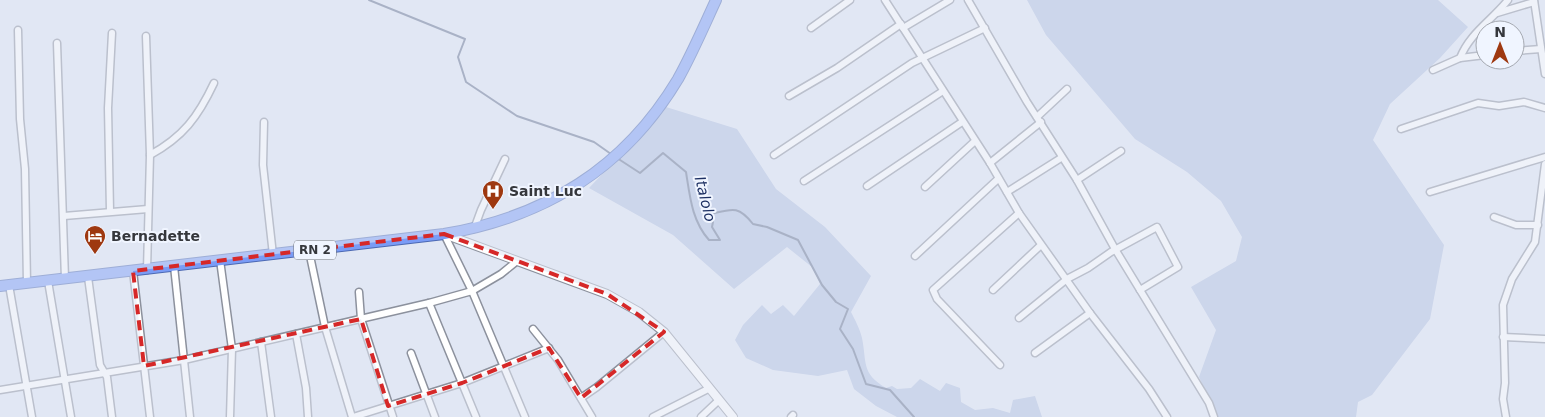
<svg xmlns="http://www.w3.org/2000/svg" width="1545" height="417" font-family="'DejaVu Sans',sans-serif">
	<rect width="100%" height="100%" fill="#e1e7f4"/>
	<g fill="#b1c0df">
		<path d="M1027 0H1438L1468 27 1440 58 1390 104 1373 140 1444 245 1430 319 1372 395 1358 402 1356 417H1218L1199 377 1216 330 1191 287 1236 261 1242 237 1221 201 1187 172 1135 139 1046 35Z"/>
		<path d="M666 107 737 129 776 189 825 227 871 276 851 312C855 320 860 329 862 338 867 363 861 373 886 388L892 386 897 389 911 388 920 379 940 391 946 383 960 388 961 402 975 410 993 408 1010 413 1013 400 1035 396 1042 417H897L876 406 854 389 847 370 818 376 773 370 746 358 735 340 743 325 762 305 771 314 783 305 794 316 820 284 812 267 787 247 734 289 673 235 589 188Z"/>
	</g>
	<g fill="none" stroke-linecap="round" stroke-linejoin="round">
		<g stroke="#65728f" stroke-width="2">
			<path d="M369 0 465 39 458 57 466 82 517 116 594 142 611 154"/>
			<path d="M617 158 640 173 663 153 686 172C690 197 692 221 709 240H720L712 227 713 222 711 214C732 209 738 205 753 224L767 227 798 240 822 285 836 302 848 309 840 329 853 349 866 384 890 390 914 417"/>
		</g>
		<g stroke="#8c919d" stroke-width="9">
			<g id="minor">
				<path d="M885 0 990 163 1019 213 1090 313 1149 389 1167 417"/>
				<path d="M968 0 1027 102 1077 180 1115 249 1209 403 1214 417"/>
				<path d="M1534 0 1545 74"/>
				<path d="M1497 13 1534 2"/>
				<path d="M811 28 850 0"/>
				<path d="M903 28 950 0"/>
				<path d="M18 30 20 119 25 169 27 283"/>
				<path d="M146 36 150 155 147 270"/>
				<path d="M57 43 65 279"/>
				<path d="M1515 51 1541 49"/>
				<path d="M1460 58 1485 55"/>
				<path d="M1433 70 1460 58C1470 33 1491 21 1508 0"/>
				<path d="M789 96 837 68 901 24"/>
				<path d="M1037 117 1067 89"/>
				<path d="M264 122 263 165 273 255"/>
				<path d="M1401 129 1478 103 1499 106 1524 102 1545 108"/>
				<path d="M150 155C183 137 198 117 214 83"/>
				<path d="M774 155 912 63 985 28"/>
				<path d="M990 163 1041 122"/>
				<path d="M1077 180 1121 151"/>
				<path d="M804 181 943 91"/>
				<path d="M867 186 962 122"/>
				<path d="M925 187 975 141"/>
				<path d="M1007 192 1061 158"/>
				<path d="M1430 192 1545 157"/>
				<path d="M110 211 108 108 112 33"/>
				<path d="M64 216 148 209"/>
				<path d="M1494 217 1516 225H1538"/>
				<path d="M474 229 481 210 505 159"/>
				<path d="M444 234 472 291 525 417"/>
				<path d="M309 251 325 327 352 417"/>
				<path d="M915 256 998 179"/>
				<path d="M220 260 232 349 230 417"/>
				<path d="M174 266 190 417"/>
				<path d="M133 271 150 417"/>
				<path d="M88 277 100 365 107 377 112 417"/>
				<path d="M48 281 71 417"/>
				<path d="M9 285 32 417"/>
				<path d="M993 290 1041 245"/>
				<path d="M359 292 361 319 393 417"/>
				<path d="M429 303 476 417"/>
				<path d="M1019 318 1067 279 1088 268 1111 252 1157 227 1178 267 1140 290"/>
				<path d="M533 329 558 360 592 417"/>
				<path d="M296 334 306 388 308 417"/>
				<path d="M1503 337 1545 339"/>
				<path d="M261 342 271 417"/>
				<path d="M411 353 435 417"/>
				<path d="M1035 353 1090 313"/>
				<path d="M1000 365 937 299 933 290 1019 213"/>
				<path d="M0 390 184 360 429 303 472 291 501 274 517 261"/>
				<path d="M581 398 597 387 664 332"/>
				<path d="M353 417 462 383 549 348"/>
				<path d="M653 417 708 389"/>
				<path d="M701 417 719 400"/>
				<path d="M791 417 793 415"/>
				<path d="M1506 417 1503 399 1505 383 1503 305 1512 279 1535 242 1545 164"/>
			</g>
		</g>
		<g stroke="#8c919d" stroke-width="10">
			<path id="tertiary" d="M444 234 607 294 639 312 664 332 733 417"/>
		</g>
		<g stroke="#4c69b3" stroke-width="12">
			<path id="trunk" d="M0 286 444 234C545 217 624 169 678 79 692 54 704 26 716 0"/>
		</g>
		<use href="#minor" stroke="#fff" stroke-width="6"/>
		<use href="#tertiary" stroke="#fff" stroke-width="8"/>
		<use href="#trunk" stroke="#7a9cf6" stroke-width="10"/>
	</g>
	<path d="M0 0H1545V417H0ZM444 234 607 294 664 332 581 398 549 348 462 383 388 406 361 319 144 366 133 271Z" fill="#e1e7f4" fill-opacity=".55" fill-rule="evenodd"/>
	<path fill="none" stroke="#d62828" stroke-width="4" stroke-dasharray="10 6" stroke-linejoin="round" d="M444 234 607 294 664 332 581 398 549 348 462 383 388 406 361 319 144 366 133 271Z"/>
	<defs>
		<g id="hospital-pin" transform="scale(1.125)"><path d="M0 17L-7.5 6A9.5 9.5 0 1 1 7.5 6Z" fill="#9e3810" stroke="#f0f5ff"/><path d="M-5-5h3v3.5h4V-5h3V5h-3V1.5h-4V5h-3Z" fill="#fff"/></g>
		<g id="hotel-pin" transform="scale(1.125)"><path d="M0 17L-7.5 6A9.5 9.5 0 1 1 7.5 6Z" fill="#9e3810" stroke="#f0f5ff"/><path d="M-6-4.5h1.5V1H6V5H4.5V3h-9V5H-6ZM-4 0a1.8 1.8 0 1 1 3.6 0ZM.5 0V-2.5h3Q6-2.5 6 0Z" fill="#fff"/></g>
	</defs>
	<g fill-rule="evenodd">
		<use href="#hospital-pin" x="493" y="191"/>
		<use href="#hotel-pin" x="95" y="236"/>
	</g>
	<g text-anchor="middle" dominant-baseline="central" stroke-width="4" stroke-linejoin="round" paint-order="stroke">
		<rect fill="#f0f5ff" stroke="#6d7076" stroke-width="1" x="294" y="240.5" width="42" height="19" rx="4"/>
		<g font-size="12" font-weight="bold" fill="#35373c">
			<text x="315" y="250">RN 2</text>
		</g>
		<g font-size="14" font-weight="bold" fill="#35373c" stroke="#f0f5ff" text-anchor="start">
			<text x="509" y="191">Saint Luc</text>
			<text x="111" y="236">Bernadette</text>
		</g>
		<g font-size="15" font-style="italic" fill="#1d3063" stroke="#f0f5ff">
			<text transform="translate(705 199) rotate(76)">Italolo</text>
		</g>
	</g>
	<g transform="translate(1500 45)"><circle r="24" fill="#f0f5ff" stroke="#a5a9b1"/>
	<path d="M0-4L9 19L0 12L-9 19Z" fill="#9e3810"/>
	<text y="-8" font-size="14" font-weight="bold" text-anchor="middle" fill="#35373c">N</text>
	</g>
</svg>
